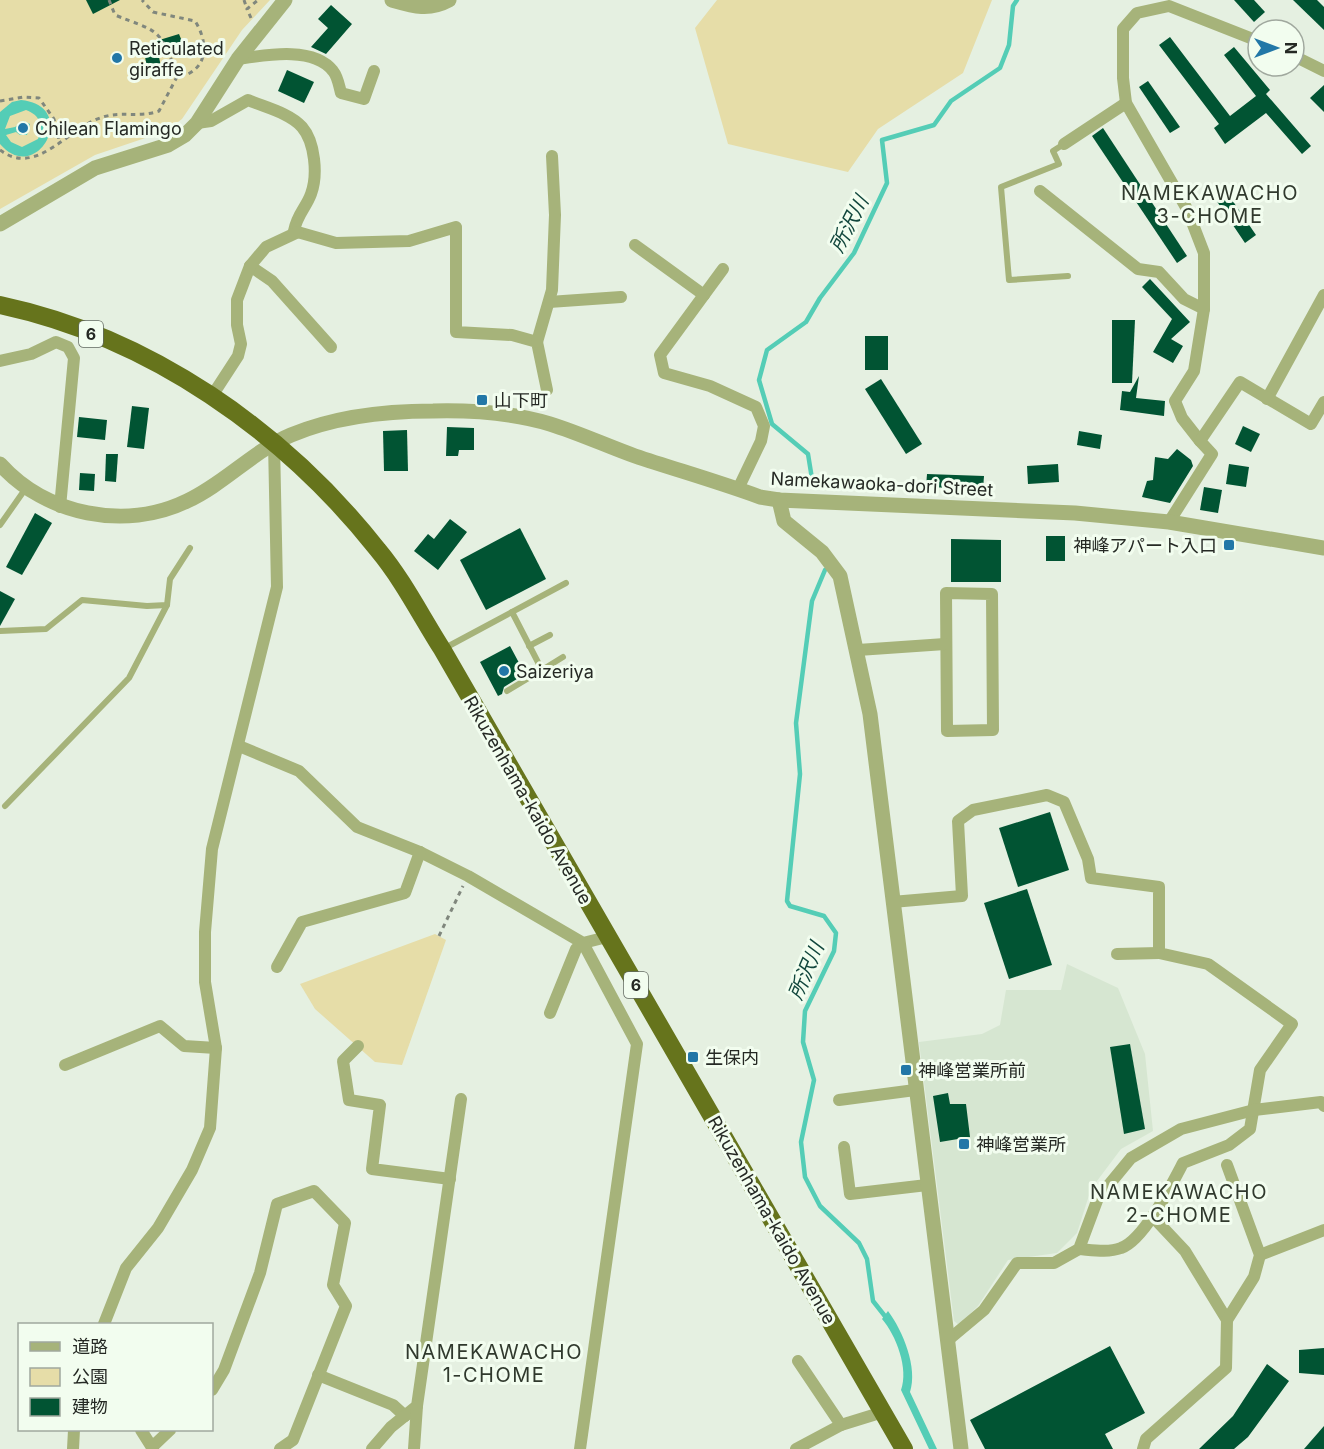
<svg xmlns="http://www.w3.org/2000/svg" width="1324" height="1449" font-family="Inter,'Noto Sans JP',sans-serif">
	<rect width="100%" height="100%" fill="#e5f0e1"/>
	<path fill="#d6e6d1" d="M1067 964 1118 988 1145 1054 1153 1131 1121 1149 1091 1189 1077 1233 1057 1253 1008 1260 978 1306 959 1325 954 1321 919 1042 982 1034 1000 1025 1006 990H1061Z"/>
	<g fill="#e6dda8">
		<path d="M0 0H270L242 30 182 119 166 131 95 155 0 209Z"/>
		<path d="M717 0H992L963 73 878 129 848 172 728 144 695 28Z"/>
		<path d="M435 934 446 940 402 1065 375 1062 315 1009 300 984Z"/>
	</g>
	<g fill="#54cdb6" fill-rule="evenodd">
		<path d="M21 100C81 106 37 187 0 144V112L12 102ZM26 110C40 115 44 126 38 139L22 147 11 142 6 135 16 132 20 135H27L30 124 23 121 15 127 5 129 10 116Z"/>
		<path d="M888 1311C903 1331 918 1368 910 1392L937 1449H929L901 1390C909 1369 896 1335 882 1319Z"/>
	</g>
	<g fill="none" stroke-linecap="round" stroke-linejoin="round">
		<g stroke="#54cdb6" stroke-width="4.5">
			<path d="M813 485 808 454 772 424 759 380 767 350 806 322 820 298 854 253 887 183 882 140 934 125 951 101 1000 68 1009 45 1013 6 1017 0"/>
			<path d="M825 570 812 601 796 723 800 774 787 901 790 906 824 916 836 933 834 951 805 1011 803 1042 814 1080 801 1142 805 1177 820 1206 859 1243 867 1259 873 1301 888 1320"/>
		</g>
	</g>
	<g fill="#015433">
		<path d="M86 0H120L93 14Z"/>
		<path d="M1234 0H1254L1265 12 1254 22Z"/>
		<path d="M1293 0H1317L1324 7V30Z"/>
		<path d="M331 5 352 24 326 54 311 47 328 28 318 19Z"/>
		<path d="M179 34 184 46 159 57 162 72 148 74 143 45Z"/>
		<path d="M1170 37 1230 116 1256 96 1224 55 1234 47 1270 90 1266 94 1311 146 1302 154 1266 113 1225 144 1214 128 1219 124 1159 45Z"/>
		<path d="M287 70 314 82 304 103 278 91Z"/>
		<path d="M1148 81 1180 127 1170 133 1139 87Z"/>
		<path d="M1324 85V112L1310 98Z"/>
		<path d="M1103 128 1187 256 1177 263 1092 136Z"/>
		<path d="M1228 187V194L1256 235 1245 243 1214 197Z"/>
		<path d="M1150 279 1190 322 1171 339 1183 346 1173 363 1153 352 1172 319 1142 287Z"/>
		<path d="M1112 320H1135L1132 383H1112Z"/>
		<rect x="865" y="336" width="23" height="34"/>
		<path d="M1139 376 1136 398 1165 401 1164 416 1120 410 1122 391 1130 392Z"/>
		<path d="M881 379 922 444 906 454 865 389Z"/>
		<path d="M132 406 149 408 144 449 127 447Z"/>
		<path d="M79 417 107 420 105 440 77 437Z"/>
		<path d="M1243 426 1260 434 1251 452 1235 444Z"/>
		<path d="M447 427 474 428V450H459L458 456H446Z"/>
		<path d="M407 430 408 471H384L383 431Z"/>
		<path d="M1079 431 1102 435 1100 449 1077 445Z"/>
		<path d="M1177 449 1191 460 1193 466 1170 503 1142 497 1147 481 1153 480 1155 457 1168 459Z"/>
		<path d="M106 454H118L116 482 105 481Z"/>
		<path d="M1058 464 1059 482 1028 484 1027 466Z"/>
		<path d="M1229 464 1249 467 1246 487 1226 484Z"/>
		<path d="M80 473 95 474 94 491 79 490Z"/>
		<path d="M927 474 984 476 983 489 926 487Z"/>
		<path d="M1204 487 1222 490 1218 513 1200 510Z"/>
		<path d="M35 513 52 523 22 575 6 567Z"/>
		<path d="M450 519 467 532 438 570 414 551 428 534 434 539Z"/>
		<path d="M520 528 546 579 486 610 460 560Z"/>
		<rect x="1046" y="536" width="19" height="25"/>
		<path d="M951 539 1001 540V582H951Z"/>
		<path d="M0 591 15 599 0 626Z"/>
		<path d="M510 646 525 674 504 687 502 694 498 696 480 662Z"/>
		<path d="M1050 812 1069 870 1018 887 999 828Z"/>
		<path d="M1027 889 1052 965 1009 979 984 903Z"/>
		<path d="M1130 1044 1145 1129 1124 1134 1110 1047Z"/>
		<path d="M948 1093 950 1104H966L970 1137 940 1142 933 1096Z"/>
		<path d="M1110 1346 1145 1413 1105 1434 1113 1449H985L970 1420Z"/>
		<path d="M1324 1348V1375L1299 1373V1350Z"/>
		<path d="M1267 1364 1289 1381 1248 1437 1234 1449H1199L1233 1416Z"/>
		<path d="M1324 1426V1449H1304Z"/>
	</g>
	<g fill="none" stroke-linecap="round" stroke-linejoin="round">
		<g stroke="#80877d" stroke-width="3" stroke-dasharray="4.5 4.5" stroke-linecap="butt">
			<path d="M109 0 115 15C154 31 160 26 175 70L188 74C210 63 206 38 195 21L153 12 142 0"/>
			<path d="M244 0 247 9"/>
			<path d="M251 18 247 9 258 0"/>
			<path d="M0 101 24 97 39 98 54 119 59 140"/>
			<path d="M36 125 54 119"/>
			<path d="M0 150C37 178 68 127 103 117 122 111 139 118 159 111L180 71"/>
			<path d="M439 936 463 886"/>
		</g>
		<g stroke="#a6b37a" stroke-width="6">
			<path d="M1064 144 1053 151 1059 164 1001 187 1009 280 1068 276"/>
			<path d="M0 525 26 488"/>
			<path d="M0 631 46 629 82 600 147 606 167 605 170 579 190 548"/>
			<path d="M529 646 550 635"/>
			<path d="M445 648 566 583"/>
			<path d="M542 670 563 657"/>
			<path d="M507 691 542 670 512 612"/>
			<path d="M5 806 129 678 167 605"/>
		</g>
		<g stroke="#a6b37a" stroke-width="12">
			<path d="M1294 56 1324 71"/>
			<path d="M238 59C265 55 314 46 333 71 338 77 339 86 341 93L364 99 374 71"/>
			<path d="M197 123 211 121 248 100C264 107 290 113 302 127 315 142 318 175 311 194 306 208 297 214 294 231L336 243 409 241 456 227V332L512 335 537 342 547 390"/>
			<path d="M1064 144 1126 103"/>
			<path d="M1040 191 1138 269 1159 272 1184 299 1204 309"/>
			<path d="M635 245 704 295"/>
			<path d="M250 266 272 281 331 347"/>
			<path d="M723 269 660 355 664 373 710 386 756 407 764 426 761 441 738 489"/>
			<path d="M549 302 621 297"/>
			<path d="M537 342 552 290 555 215 552 156"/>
			<path d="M0 361 31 354 56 342 68 347 74 358 60 507"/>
			<path d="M212 396 238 356 241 344 237 325V300L250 266 266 247 298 232"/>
			<path d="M1267 399 1324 295"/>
			<path d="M1200 441 1182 418 1175 401 1194 371 1204 309V253L1187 209 1126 103 1123 78V29L1137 13 1169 6 1258 41"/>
			<path d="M1169 522 1212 454 1200 441 1240 382 1311 424 1324 402"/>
			<path d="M946 593 992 594 993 730 947 731Z"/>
			<path d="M858 650 945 644"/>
			<path d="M239 746 299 771 357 827 420 852 468 876 583 943 607 937"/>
			<path d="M892 902 962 896 958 821 973 810 1047 795 1064 802 1088 859 1091 878 1159 887V953L1208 964 1292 1024 1260 1070 1250 1129 1229 1145 1183 1163C1172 1184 1144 1240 1121 1248 1108 1253 1092 1250 1079 1249"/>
			<path d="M1117 954 1159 953"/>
			<path d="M277 967 302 922 405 893 420 852"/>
			<path d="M550 1013 576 949 583 943 637 1044 580 1449"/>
			<path d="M358 1046 343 1061 349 1100 380 1105 372 1169 450 1179"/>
			<path d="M65 1065 160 1026 184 1046 216 1048"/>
			<path d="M839 1100 915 1090"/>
			<path d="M844 1147 850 1194 927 1185"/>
			<path d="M1153 1217 1185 1251 1227 1320"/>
			<path d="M1260 1255 1324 1230"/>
			<path d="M104 1324 126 1268 158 1228 192 1170 210 1128 216 1048 205 982V932L212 849 277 587 274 443"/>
			<path d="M947 1341 984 1310 1017 1263H1054L1079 1249 1098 1198 1131 1158 1181 1129 1254 1110 1321 1102 1324 1106"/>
			<path d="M318 1375 393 1405 405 1416"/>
			<path d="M212 1390 224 1370 260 1273 277 1204 314 1191 345 1223 333 1285 346 1306 293 1440 280 1449"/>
			<path d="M841 1425 883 1412"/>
			<path d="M141 1430 153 1449"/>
			<path d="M152 1447 170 1430"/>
			<path d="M73 1449 74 1430"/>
			<path d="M372 1449 391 1427 417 1406 461 1099"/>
			<path d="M414 1449 417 1406"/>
			<path d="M796 1449 841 1425 798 1361"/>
			<path d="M1143 1449 1146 1439 1226 1368 1227 1320 1254 1277 1260 1255 1227 1165"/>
		</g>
		<g stroke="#a6b37a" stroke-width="15">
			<path d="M392 0C413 6 429 11 449 0"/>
			<path d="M0 224 95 168 168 145 185 135 197 123 238 59 285 0"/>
			<path d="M0 464C46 515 125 531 187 501 224 484 253 451 291 435 334 417 387 411 433 411 472 410 513 413 550 424 579 433 607 446 635 456 677 470 719 482 760 497L779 500 1075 513 1169 522 1324 548"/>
			<path d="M779 500 784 521 822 552 840 576 870 714 961 1449"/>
		</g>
		<path stroke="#66741c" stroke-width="18" d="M0 305C150 337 284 431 378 550 403 580 421 616 442 649L904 1449"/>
	</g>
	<g fill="#2277a7" stroke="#f2fdef" stroke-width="2">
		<circle cx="117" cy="58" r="6"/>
		<circle cx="23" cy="128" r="6"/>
		<rect x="476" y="394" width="12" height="12" rx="3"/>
		<rect x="1223" y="539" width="12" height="12" rx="3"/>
		<circle cx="504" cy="671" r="6"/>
		<rect x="687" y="1051" width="12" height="12" rx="3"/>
		<rect x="900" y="1064" width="12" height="12" rx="3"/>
		<rect x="958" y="1138" width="12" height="12" rx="3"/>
	</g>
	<g text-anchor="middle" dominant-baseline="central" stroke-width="6" stroke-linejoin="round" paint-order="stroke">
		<g fill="#f2fdef" stroke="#626961" stroke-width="1.5">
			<rect x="79" y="321" width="24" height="26" rx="4.5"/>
			<rect x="624" y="972" width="24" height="26" rx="4.5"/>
		</g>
		<g font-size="16" font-weight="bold" fill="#252924">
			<text x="91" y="334">6</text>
			<text x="636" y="985">6</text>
		</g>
		<g font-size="18" fill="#252924" stroke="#f2fdef" text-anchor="start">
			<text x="129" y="48">Reticulated<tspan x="129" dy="21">giraffe</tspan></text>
			<text x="35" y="128">Chilean Flamingo</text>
			<text x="494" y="400">山下町</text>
			<text x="1217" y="545" text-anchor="end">神峰アパート入口</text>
			<text x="516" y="671">Saizeriya</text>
			<text x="705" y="1057">生保内</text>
			<text x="918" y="1070">神峰営業所前</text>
			<text x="976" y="1144">神峰営業所</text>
		</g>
		<g font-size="18" fill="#252924" stroke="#f2fdef">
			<text transform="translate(882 484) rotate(3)">Namekawaoka-dori Street</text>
			<text transform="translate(528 800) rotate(60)">Rikuzenhama-kaido Avenue</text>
			<text transform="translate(772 1220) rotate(60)">Rikuzenhama-kaido Avenue</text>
		</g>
		<g font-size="20" letter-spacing="1.5" fill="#30392d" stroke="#f2fdef">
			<text x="1210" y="193">NAMEKAWACHO<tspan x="1210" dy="23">3-CHOME</tspan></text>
			<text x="1179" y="1192">NAMEKAWACHO<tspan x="1179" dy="23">2-CHOME</tspan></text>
			<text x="494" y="1352">NAMEKAWACHO<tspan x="494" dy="23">1-CHOME</tspan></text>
		</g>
		<g font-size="20" font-style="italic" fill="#12473d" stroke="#f2fdef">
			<text transform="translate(849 224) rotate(-63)">所沢川</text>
			<text transform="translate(806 971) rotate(-67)">所沢川</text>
		</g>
	</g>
	<rect x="18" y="1323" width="195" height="108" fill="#f2fdef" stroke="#a0a89e" stroke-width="1.5"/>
	<rect x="30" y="1342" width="30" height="9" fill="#a6b37a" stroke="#a0a89e" stroke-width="1.5"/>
	<text x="72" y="1353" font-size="18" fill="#252924">道路</text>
	<rect x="30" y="1368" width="30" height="18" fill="#e6dda8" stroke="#a0a89e" stroke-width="1.5"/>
	<text x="72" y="1383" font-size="18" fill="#252924">公園</text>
	<rect x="30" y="1398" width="30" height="18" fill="#015433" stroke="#a0a89e" stroke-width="1.5"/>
	<text x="72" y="1413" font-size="18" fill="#252924">建物</text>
	<g transform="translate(1276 48) rotate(90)"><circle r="28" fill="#f2fdef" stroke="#a0a89e" stroke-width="1.5"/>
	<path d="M0-4.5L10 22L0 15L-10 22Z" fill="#2277a7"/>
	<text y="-9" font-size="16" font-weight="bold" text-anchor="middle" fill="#252924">N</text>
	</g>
</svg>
